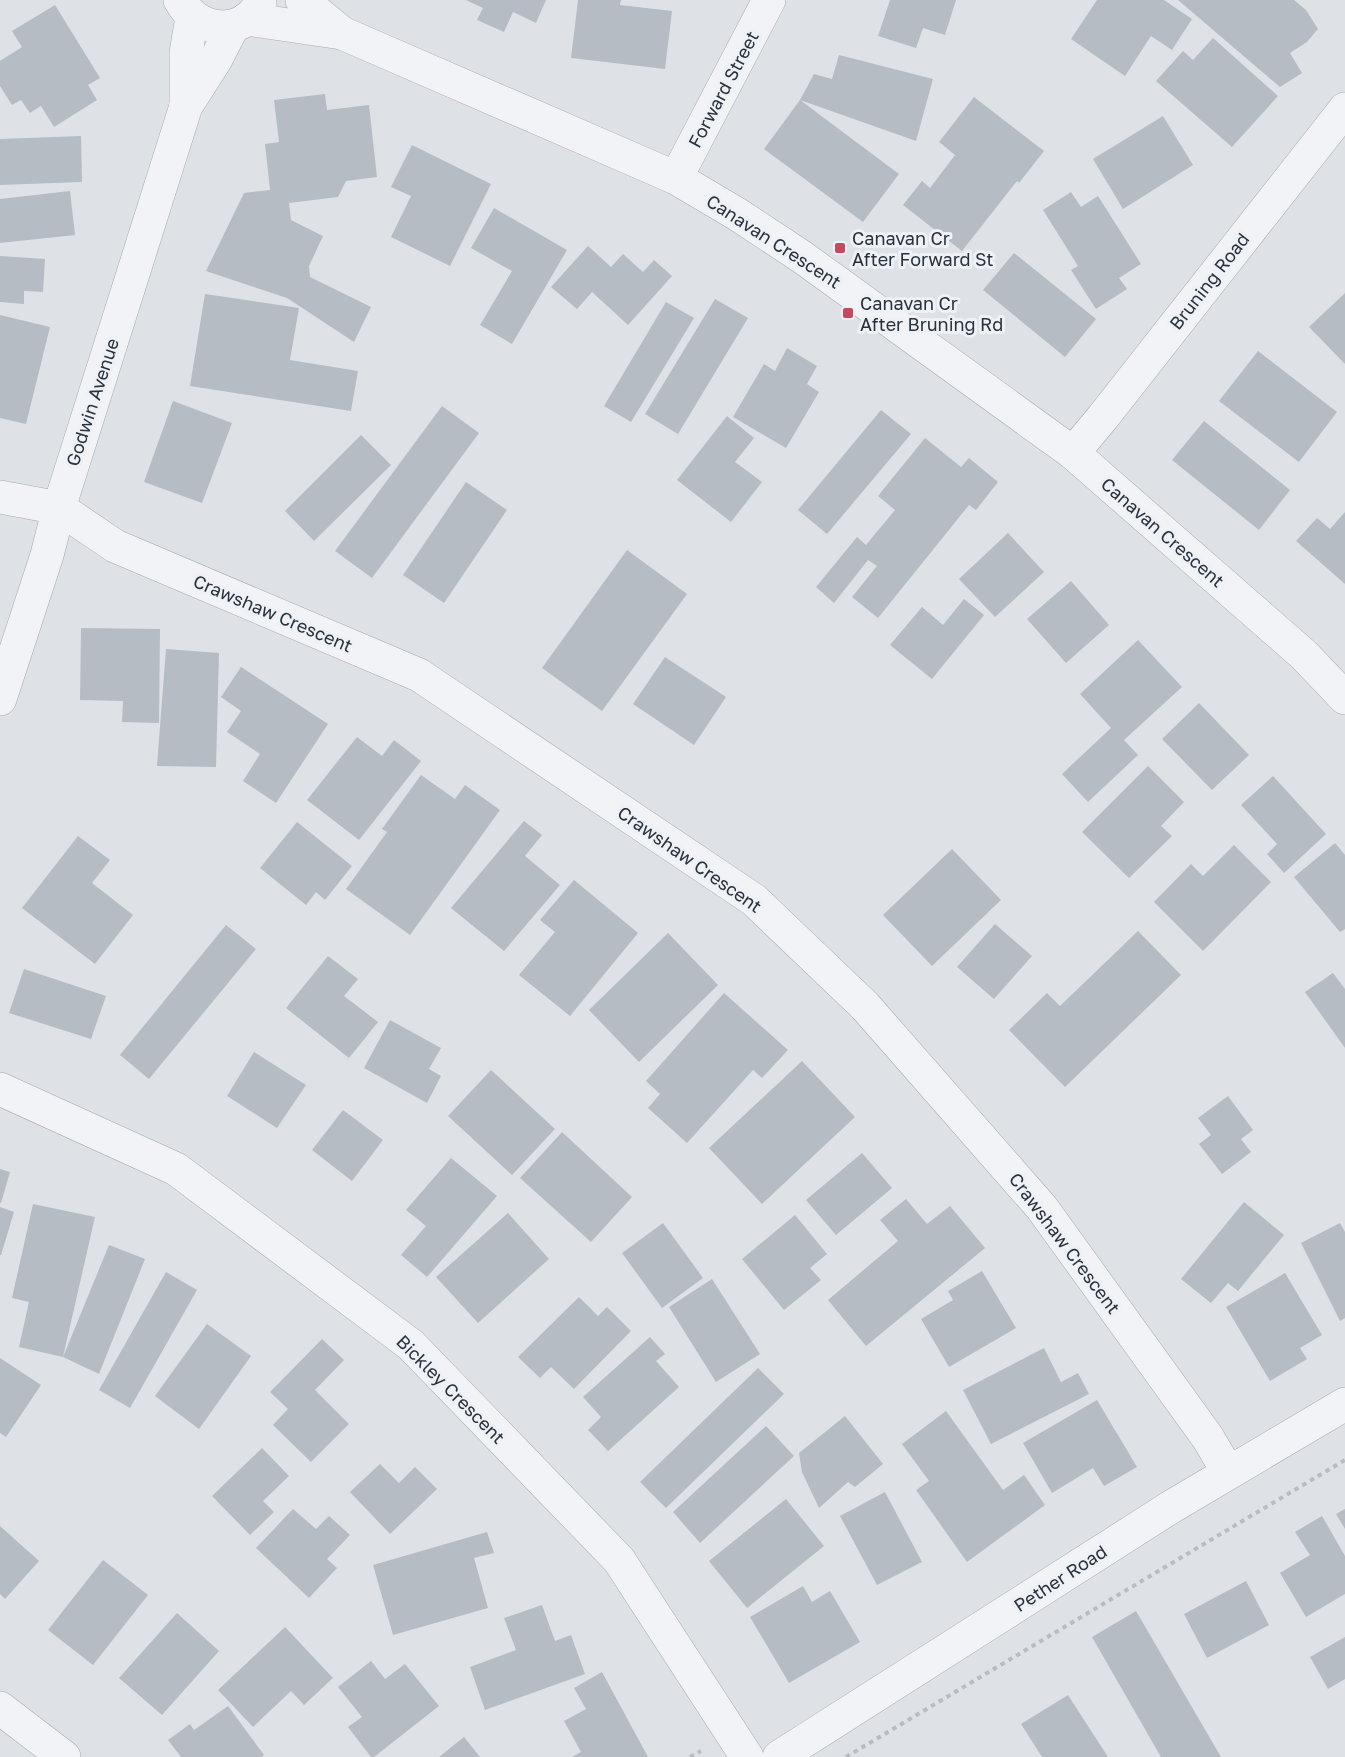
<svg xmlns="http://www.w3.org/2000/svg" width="1345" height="1757" font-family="'Golos Text',sans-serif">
	<rect width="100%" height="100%" fill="#dee2e7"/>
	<g fill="#b6bcc4">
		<path d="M466 0H546L536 23 513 12 504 32 477 20 483 8Z"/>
		<path d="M578 0H621L620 5 672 11 665 69 571 58Z"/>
		<path d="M890 0H956L945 35 923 28 916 48 878 36Z"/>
		<path d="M1097 0H1164L1192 19 1172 50 1151 36 1125 76 1071 39Z"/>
		<path d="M1178 0H1294L1306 10 1318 29 1307 42 1290 53 1302 73 1280 87Z"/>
		<path d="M55 5 100 78 88 85 97 100 54 127 41 106 30 113 21 100 12 105 0 86V61L22 47 12 31Z"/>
		<path d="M1213 38 1278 96 1232 147 1156 81 1183 51 1193 60Z"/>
		<path d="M839 55 933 79 916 141 800 100 814 74 832 79Z"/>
		<path d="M325 94 327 110 369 105 377 177 346 181 338 197 289 203 291 220 323 236 309 266 310 277 371 307 354 342 287 298 206 271 244 193 270 190 265 144 279 142 274 100Z"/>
		<path d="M974 97 1044 151 1019 183 1017 181 962 251 903 205 922 181 930 188 955 155 939 142Z"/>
		<path d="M800 100 899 174 863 222 764 149Z"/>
		<path d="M1163 116 1193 165 1123 209 1093 159Z"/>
		<path d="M81 136 82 182 0 185V139Z"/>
		<path d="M412 145 491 184 450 266 391 237 411 196 391 187Z"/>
		<path d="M70 191 75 235 0 243V199Z"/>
		<path d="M1071 192 1081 207 1098 196 1141 264 1119 278 1127 289 1096 309 1071 270 1078 266 1043 210Z"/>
		<path d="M494 208 567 250 512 344 480 325 512 271 471 248Z"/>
		<path d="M588 246 611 267 623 254 643 272 654 260 672 276 628 325 592 292 577 309 551 287Z"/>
		<path d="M1014 253 1096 319 1065 357 983 290Z"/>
		<path d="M0 256 45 259 43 292 24 291V304L0 302Z"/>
		<path d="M1345 293V364L1309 327Z"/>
		<path d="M205 294 299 308 290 360 358 371 351 411 190 386Z"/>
		<path d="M715 299 748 318 678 434 645 414Z"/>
		<path d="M666 302 694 318 631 422 604 406Z"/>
		<path d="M0 315 50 327 26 424 0 418Z"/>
		<path d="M787 348 817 366 807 384 819 392 786 448 733 417 764 364 775 371Z"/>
		<path d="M1258 351 1337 412 1299 462 1219 401Z"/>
		<path d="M173 401 232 423 202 503 144 482Z"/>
		<path d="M442 406 479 433 372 578 335 551Z"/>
		<path d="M881 410 911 434 827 534 798 510Z"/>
		<path d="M727 416 754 438 735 462 762 482 731 522 677 480Z"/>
		<path d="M1204 421 1290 490 1259 530 1172 460Z"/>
		<path d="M361 435 391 465 314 541 285 511Z"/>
		<path d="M925 438 961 467 969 458 998 482 976 510 969 505 878 618 852 597 877 566 868 560 834 603 816 587 857 537 866 545 895 510 878 496Z"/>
		<path d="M466 482 507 510 444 603 403 575Z"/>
		<path d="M1345 512V584L1296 541 1317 518 1330 529Z"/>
		<path d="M1008 533 1044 572 995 617 959 579Z"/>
		<path d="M627 550 687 594 602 711 542 668Z"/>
		<path d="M1071 581 1109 625 1066 663 1027 619Z"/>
		<path d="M964 599 984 615 932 679 890 645 922 607 943 625Z"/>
		<path d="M81 628 160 629 159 723 122 722 123 701 80 700Z"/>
		<path d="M1138 640 1182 687 1124 740 1138 755 1088 802 1062 774 1111 728 1080 694Z"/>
		<path d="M166 649 219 653 216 767 157 766Z"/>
		<path d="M665 657 726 697 694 745 633 704Z"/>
		<path d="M241 667 328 724 276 803 243 781 260 754 227 732 241 711 221 697Z"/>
		<path d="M1199 703 1249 755 1212 790 1162 739Z"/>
		<path d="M357 737 382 756 394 740 421 761 359 840 307 800Z"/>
		<path d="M1148 766 1184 802 1161 826 1172 836 1129 878 1082 832Z"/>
		<path d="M421 775 455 799 465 785 500 810 410 935 346 889 387 832 382 829Z"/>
		<path d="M1273 776 1326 834 1284 873 1267 854 1277 844 1241 805Z"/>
		<path d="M524 821 542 835 525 856 560 885 504 951 451 908Z"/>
		<path d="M297 822 352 866 325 900 316 892 306 905 260 868Z"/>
		<path d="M78 836 110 860 92 883 133 915 95 964 22 908Z"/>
		<path d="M1335 843 1345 855V929L1340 932 1294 877Z"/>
		<path d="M1234 845 1271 882 1203 951 1154 902 1191 864 1203 876Z"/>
		<path d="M952 849 1001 900 932 966 883 915Z"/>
		<path d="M574 880 638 933 570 1016 519 975 555 932 540 920Z"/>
		<path d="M995 924 1032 956 994 999 957 967Z"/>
		<path d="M226 925 256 949 149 1079 120 1055Z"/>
		<path d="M1138 931 1181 975 1065 1087 1009 1030 1047 993 1060 1006Z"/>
		<path d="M668 933 718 985 639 1062 589 1010Z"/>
		<path d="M328 956 358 979 344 996 378 1022 349 1058 286 1008Z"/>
		<path d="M24 969 106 996 91 1039 9 1013Z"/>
		<path d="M1333 973 1345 989V1048L1305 992Z"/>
		<path d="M724 993 788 1050 762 1078 753 1070 687 1143 648 1108 660 1094 646 1081Z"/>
		<path d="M390 1020 441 1048 429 1069 441 1076 427 1103 364 1068Z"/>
		<path d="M254 1052 306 1085 277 1128 227 1096Z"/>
		<path d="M802 1061 855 1117 762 1204 709 1148Z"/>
		<path d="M491 1070 555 1129 512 1175 448 1116Z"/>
		<path d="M1228 1096 1253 1130 1241 1139 1251 1152 1222 1174 1199 1144 1211 1135 1198 1118Z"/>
		<path d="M343 1110 383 1140 352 1181 312 1150Z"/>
		<path d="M562 1132 632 1197 591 1242 520 1178Z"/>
		<path d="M862 1153 892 1188 836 1235 806 1200Z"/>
		<path d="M451 1158 497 1196 427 1277 401 1255 426 1226 406 1210Z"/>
		<path d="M0 1169 10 1172 1 1203H0Z"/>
		<path d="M906 1199 927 1224 950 1206 985 1248 866 1346 828 1300 898 1241 880 1220Z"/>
		<path d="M1244 1202 1284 1235 1238 1291 1228 1283 1211 1303 1181 1279Z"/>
		<path d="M33 1204 95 1217 63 1357 109 1245 145 1259 99 1374 63 1357 19 1347 29 1302 12 1298Z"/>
		<path d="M0 1207 14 1212 1 1255H0Z"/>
		<path d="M508 1213 549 1259 478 1323 436 1277Z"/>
		<path d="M795 1215 827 1254 810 1268 821 1280 784 1310 742 1259Z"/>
		<path d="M663 1223 703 1278 662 1308 622 1253Z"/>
		<path d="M1340 1223 1345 1232V1318L1340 1321 1301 1243Z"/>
		<path d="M982 1271 1016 1328 949 1367 921 1319 953 1300 948 1291Z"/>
		<path d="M166 1272 197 1290 130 1408 99 1390Z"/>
		<path d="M1285 1273 1322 1335 1300 1348 1307 1359 1270 1381 1226 1307Z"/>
		<path d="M712 1279 760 1354 716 1382 669 1307Z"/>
		<path d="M579 1297 598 1316 607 1307 631 1331 574 1389 551 1367 540 1378 518 1357Z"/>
		<path d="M207 1324 251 1356 199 1429 155 1396Z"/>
		<path d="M650 1337 665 1354 656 1361 679 1387 608 1451 588 1430 601 1417 583 1397Z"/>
		<path d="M322 1339 344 1360 315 1390 349 1424 311 1462 273 1425 288 1409 270 1392Z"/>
		<path d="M1044 1348 1061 1382 1078 1373 1089 1394 991 1444 963 1390Z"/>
		<path d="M0 1358 41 1385 6 1437 0 1433Z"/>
		<path d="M758 1368 784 1394 666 1508 640 1482Z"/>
		<path d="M1097 1400 1137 1467 1104 1486 1093 1468 1052 1493 1023 1443Z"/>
		<path d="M946 1411 1003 1490 1024 1475 1045 1505 967 1562 916 1490 929 1481 902 1444Z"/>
		<path d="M845 1416 883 1464 855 1487 848 1482 819 1508 802 1472 799 1453Z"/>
		<path d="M766 1426 794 1456 700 1543 673 1512Z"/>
		<path d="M262 1448 289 1476 263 1501 274 1512 250 1535 212 1496Z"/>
		<path d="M380 1464 399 1483 415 1467 437 1489 390 1534 350 1492Z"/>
		<path d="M885 1492 922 1562 877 1585 840 1516Z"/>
		<path d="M786 1499 824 1546 747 1608 709 1561Z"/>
		<path d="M293 1509 316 1529 329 1516 350 1535 327 1559 337 1568 309 1598 256 1548Z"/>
		<path d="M1345 1509V1529L1336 1514Z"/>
		<path d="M1322 1516 1345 1556V1594L1306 1617 1280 1573 1310 1555 1295 1532Z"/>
		<path d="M0 1526 39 1561 5 1599 0 1594Z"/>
		<path d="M487 1532 494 1553 474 1558 488 1608 393 1635 373 1565Z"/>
		<path d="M103 1560 148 1595 93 1665 48 1630Z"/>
		<path d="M1246 1581 1269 1625 1207 1658 1184 1614Z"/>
		<path d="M803 1586 812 1602 830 1591 860 1642 789 1683 750 1617Z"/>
		<path d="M542 1605 555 1641 571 1635 585 1674 485 1710 470 1667 516 1650 504 1618Z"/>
		<path d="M1136 1611 1221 1757H1161L1092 1637Z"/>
		<path d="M177 1613 219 1651 162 1715 119 1678Z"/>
		<path d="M285 1627 333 1678 304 1705 291 1691 253 1727 218 1690Z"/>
		<path d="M1345 1637V1679L1328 1689 1310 1657Z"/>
		<path d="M371 1661 385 1679 405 1664 439 1706 374 1757H371L348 1727 362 1717 338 1687Z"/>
		<path d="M602 1672 648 1757H572L581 1752 564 1721 586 1709 574 1688Z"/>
		<path d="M1068 1695 1108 1757H1042L1021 1724Z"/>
		<path d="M228 1706 264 1755 262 1757H181L168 1740 190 1724 194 1730Z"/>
		<path d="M464 1737 480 1757H439Z"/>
	</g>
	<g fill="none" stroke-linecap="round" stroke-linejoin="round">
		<g stroke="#a4a9b1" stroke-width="34">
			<g id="minor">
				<path d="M186 106V53L192 17"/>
				<path d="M676 178 769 0"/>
				<path d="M1073 453 1103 417 1345 109"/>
				<path d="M0 497 59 508 115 546 419 675 754 900 865 1006 1042 1208 1208 1438 1228 1472"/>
				<path d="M0 699 47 555 59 508 186 106 216 59 233 26"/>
				<path d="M0 1089 176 1169 411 1345 619 1560 747 1757"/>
				<path d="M0 1708 64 1757"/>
				<path d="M779 1757 1171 1507 1345 1404"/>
			</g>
		</g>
		<g stroke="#a4a9b1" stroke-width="34">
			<g id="tertiary">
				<path d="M180 0C197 32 241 38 260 4"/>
				<path d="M302 0 342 33"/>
				<path d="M247 19 342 33 676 178 737 214 802 257 1073 453 1304 655 1345 698"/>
			</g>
		</g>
		<g stroke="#b9bdc2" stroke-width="4" stroke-dasharray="4.5 4.5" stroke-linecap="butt">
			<path d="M690 1757 701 1751"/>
			<path d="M846 1757 1345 1460"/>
		</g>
		<use href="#minor" stroke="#f1f3f6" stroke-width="33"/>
		<use href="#tertiary" stroke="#f1f3f6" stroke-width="33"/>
	</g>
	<g fill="#c74960" stroke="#eef1f5" stroke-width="2">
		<rect x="834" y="242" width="12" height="12" rx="3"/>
		<rect x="842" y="307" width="12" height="12" rx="3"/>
	</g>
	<g text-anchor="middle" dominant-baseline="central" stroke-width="6" stroke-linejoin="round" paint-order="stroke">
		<g font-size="18" fill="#28313d" stroke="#eef1f5">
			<text transform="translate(723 89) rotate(-62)">Forward Street</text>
			<text transform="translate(774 241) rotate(33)">Canavan Crescent</text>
			<text transform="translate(1209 281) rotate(-52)">Bruning Road</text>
			<text transform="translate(92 402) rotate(-72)">Godwin Avenue</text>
			<text transform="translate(1163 532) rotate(41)">Canavan Crescent</text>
			<text transform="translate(273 613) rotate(23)">Crawshaw Crescent</text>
			<text transform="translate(690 859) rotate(35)">Crawshaw Crescent</text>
			<text transform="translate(1065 1243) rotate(53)">Crawshaw Crescent</text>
			<text transform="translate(451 1389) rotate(45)">Bickley Crescent</text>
			<text transform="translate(1060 1578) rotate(-33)">Pether Road</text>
		</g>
		<g font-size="18" fill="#28313d" stroke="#eef1f5" text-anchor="start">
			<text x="852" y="238">Canavan Cr<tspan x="852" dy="21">After Forward St</tspan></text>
			<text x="860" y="303">Canavan Cr<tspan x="860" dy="21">After Bruning Rd</tspan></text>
		</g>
	</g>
</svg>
